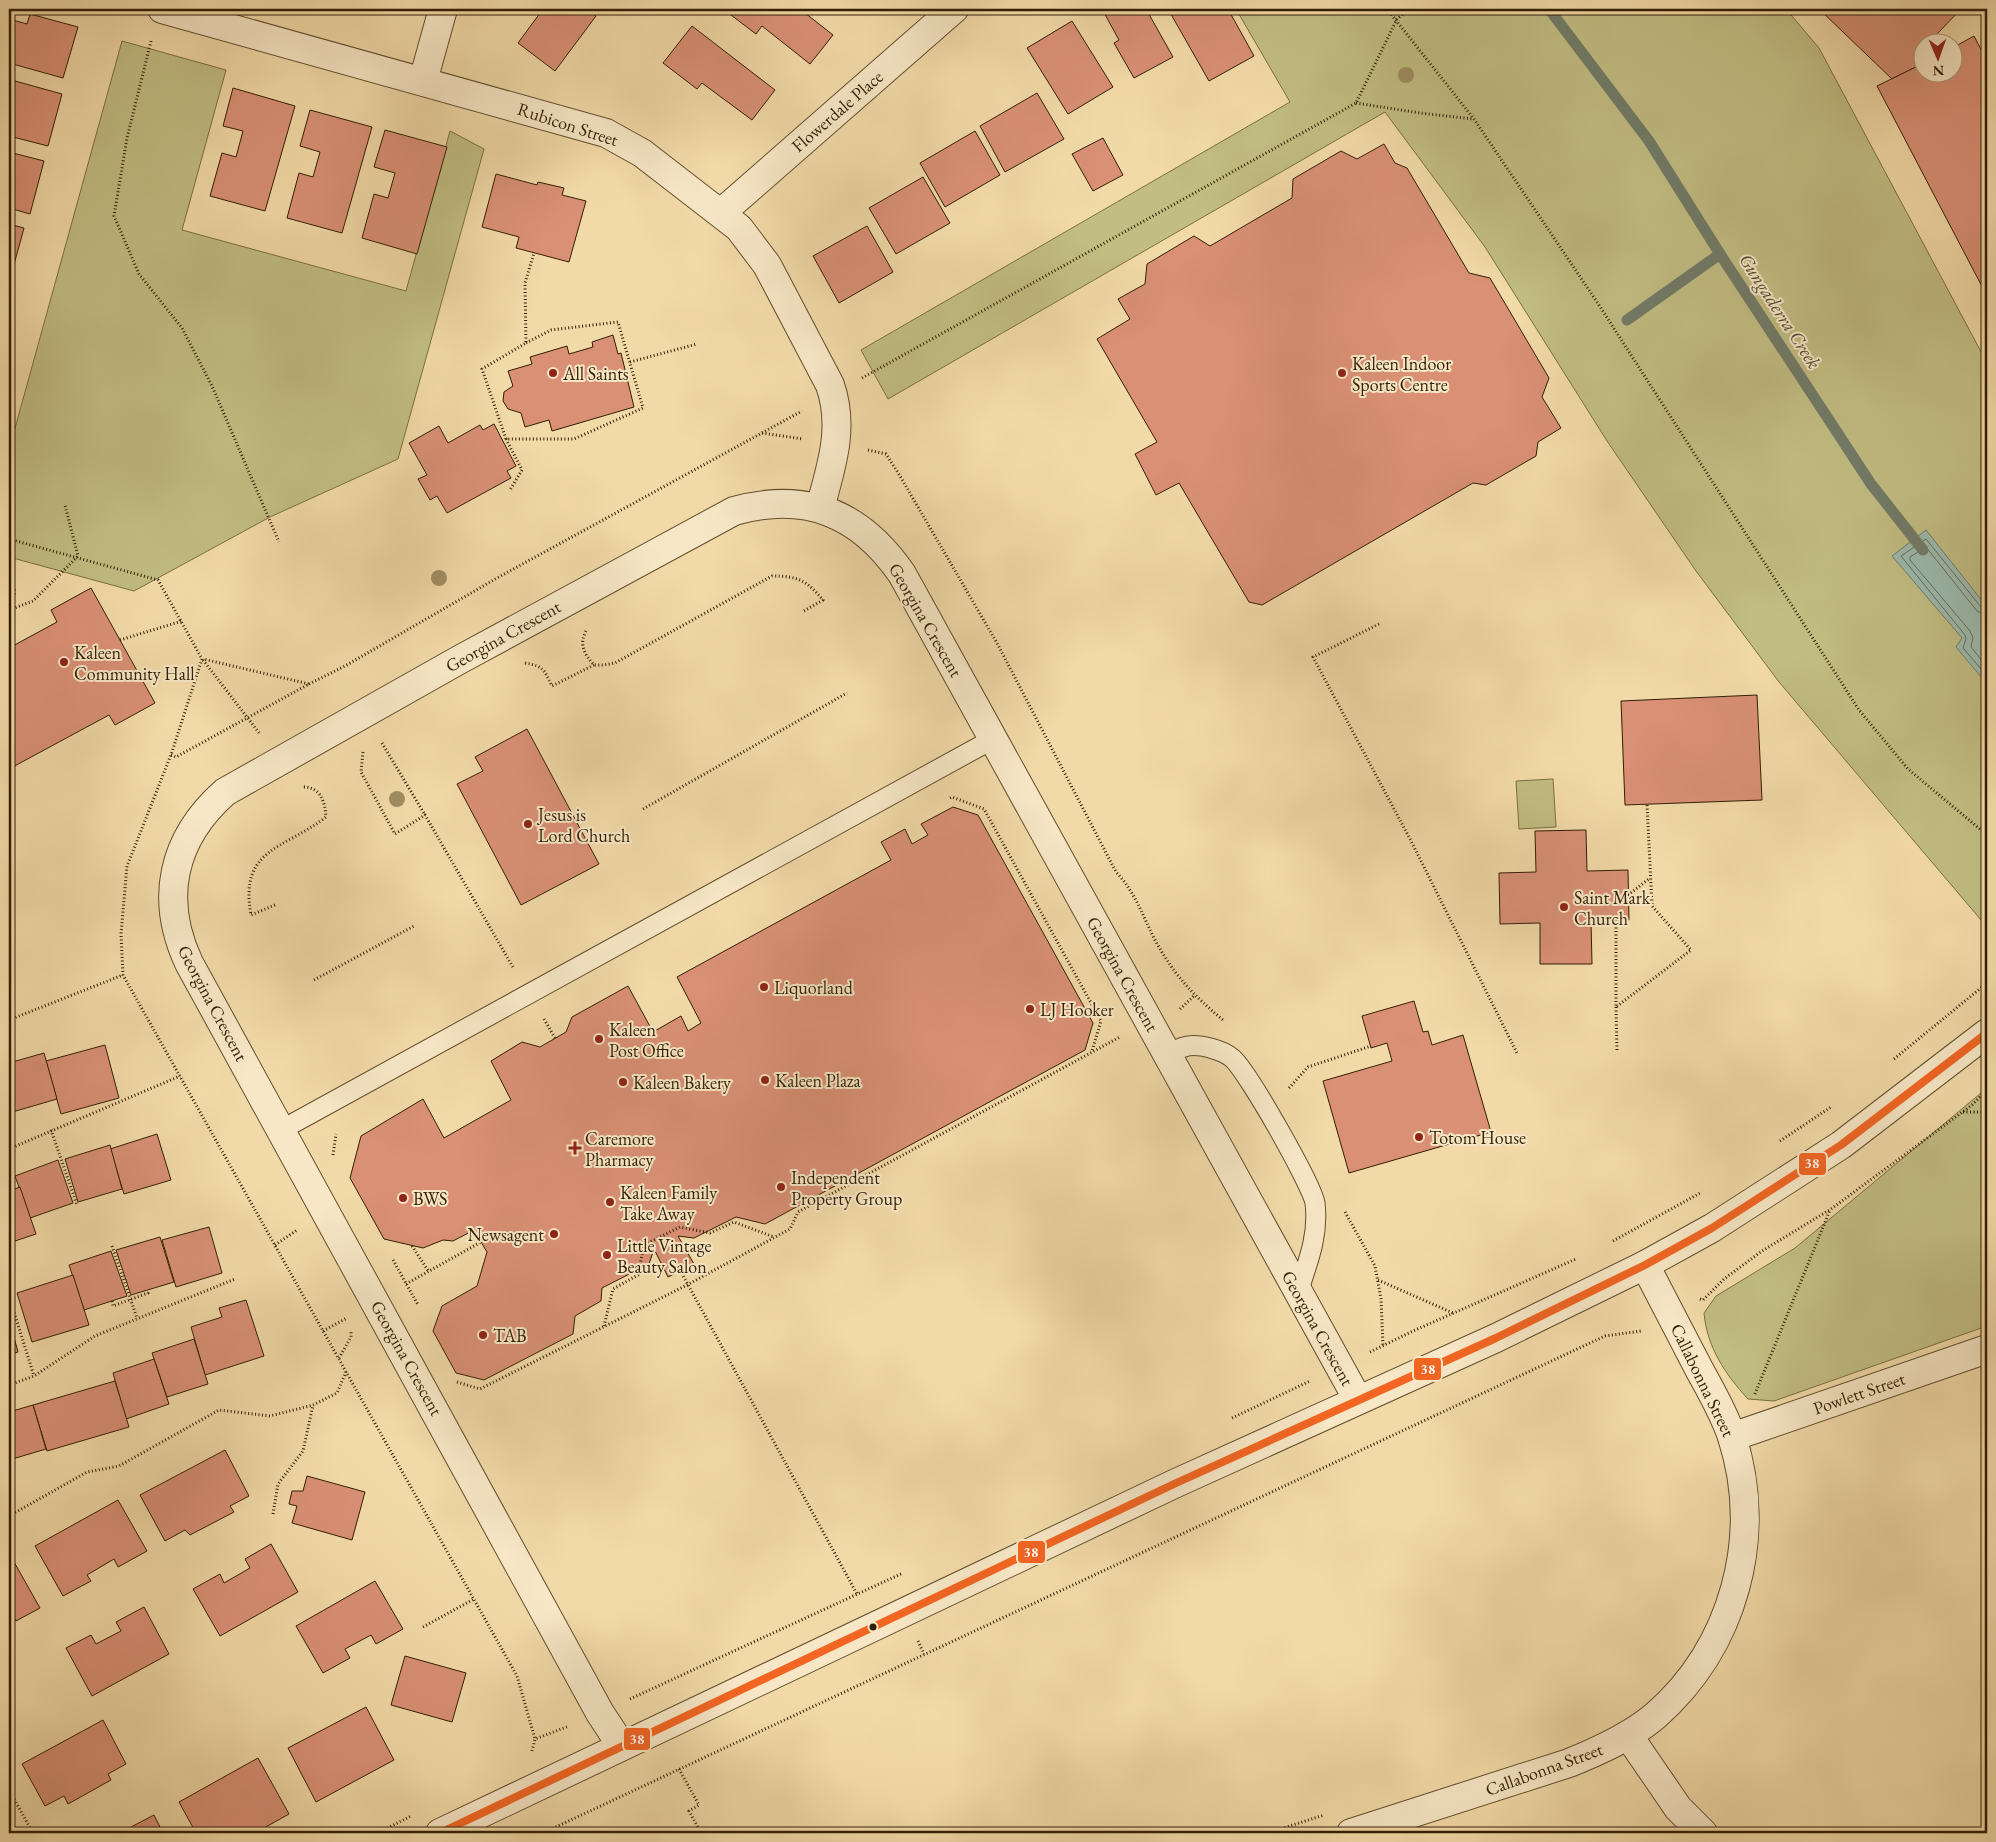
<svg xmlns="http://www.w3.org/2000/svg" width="1996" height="1842" font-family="'EB Garamond',serif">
	<rect width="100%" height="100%" fill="#f2daa8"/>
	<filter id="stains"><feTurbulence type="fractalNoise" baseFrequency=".004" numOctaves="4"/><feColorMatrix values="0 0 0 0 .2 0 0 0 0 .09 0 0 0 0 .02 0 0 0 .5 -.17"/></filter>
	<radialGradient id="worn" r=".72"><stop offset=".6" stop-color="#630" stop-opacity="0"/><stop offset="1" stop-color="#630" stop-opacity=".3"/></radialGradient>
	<g fill="#c1bd83" stroke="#7a6e42">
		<path d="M1236 9H1786L1819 48 1987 363V927L1779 682 1696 571 1607 441 1485 247 1385 112 888 399 861 350 1290 102Z"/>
		<path d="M122 41 226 70 182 230 406 291 450 131 484 149 398 459 270 517 134 591 9 557V450Z"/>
		<path d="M1553 779 1556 827 1519 829 1516 781Z"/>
		<path d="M1987 1088V1326L1774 1401 1748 1399C1725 1374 1707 1347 1704 1313L1716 1296 1795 1248Z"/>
	</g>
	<path fill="#9cbaae" stroke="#727c69" d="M1926 530 1987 607V684L1956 647 1962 638 1892 556Z"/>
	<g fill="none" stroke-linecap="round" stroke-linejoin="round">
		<g stroke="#676c58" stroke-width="1">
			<path d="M1987 609 1981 607 1926 539 1901 556 1965 635 1966 639 1963 648 1987 676"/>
			<path d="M1987 616 1977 611 1926 547 1910 557V560L1970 631 1973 638 1971 647 1987 667"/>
		</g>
		<g stroke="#727c69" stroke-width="11">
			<path d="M1549 9 1649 141 1720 254 1871 484 1923 550"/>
			<path d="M1627 320 1720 254"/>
		</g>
	</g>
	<g fill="#d99075" stroke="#321e02">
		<path d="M352 9H370L368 13Z"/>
		<path d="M543 9H587L596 16 555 71 518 43Z"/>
		<path d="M723 9H800L833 35 810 64 762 26 756 34Z"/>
		<path d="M1102 9H1146L1173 57 1134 78 1114 43 1119 40Z"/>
		<path d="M1168 9H1228L1254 56 1209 81Z"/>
		<path d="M1819 9H1961L1936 35 1940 42H1924V63L1892 79Z"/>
		<path d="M30 14 78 27 63 78 9 63V19L27 24Z"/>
		<path d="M1072 21 1113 87 1068 114 1027 48Z"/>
		<path d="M692 26 775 90 752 120 702 83 697 89 663 63Z"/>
		<path d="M1974 36 1987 61V296L1877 86 1924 63V72H1954V47Z"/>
		<path d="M15 81 62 94 48 146 9 136V91L12 92Z"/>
		<path d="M233 88 295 106 265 211 210 196 222 153 236 157 243 131 223 126Z"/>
		<path d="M1037 93 1064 139 1005 172 980 126Z"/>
		<path d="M310 110 372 127 342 233 287 218 299 173 313 177 320 152 300 146Z"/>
		<path d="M385 130 447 147 417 254 362 238 374 194 388 198 395 173 374 167Z"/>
		<path d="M975 131 1000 175 945 207 920 163Z"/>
		<path d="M1103 138 1123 175 1093 191 1072 154Z"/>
		<path d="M1384 144 1395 163 1407 168 1469 273 1490 278 1549 378 1542 397 1561 428 1538 442 1536 456 1486 485 1473 483 1262 605 1249 602 1179 483 1156 495 1135 454 1157 442 1097 339 1130 319 1118 299 1145 284 1147 264 1194 236 1210 246 1292 198 1293 179 1341 151 1357 159Z"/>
		<path d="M9 152 44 161 30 214 9 208Z"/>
		<path d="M496 174 537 185 538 182 564 188 562 195 586 201 569 262 516 248 519 237 482 227Z"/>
		<path d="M923 177 950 223 896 254 869 208Z"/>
		<path d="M9 224 24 228 10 279H9Z"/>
		<path d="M867 226 893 272 839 303 813 256Z"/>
		<path d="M613 335 618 354 621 353 634 407 552 431 549 420 525 427 521 413 508 409 503 401 504 392 513 386 508 371 532 364 530 357 567 346 569 354 593 347 592 342Z"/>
		<path d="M494 424 516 466 507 471 511 478 447 513 437 496 430 500 418 479 427 475 409 443 439 426 448 443 480 425 483 430Z"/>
		<path d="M91 588 155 703 115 725 109 715 9 769V648L57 622 51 610Z"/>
		<path d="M1757 695 1762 800 1625 805 1621 701Z"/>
		<path d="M527 729 599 864 521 905 457 784 483 771 475 757Z"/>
		<path d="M953 807 978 815 1093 1023 1085 1050 765 1224 736 1217 694 1238 678 1236 694 1264 668 1277 654 1249 649 1264 602 1288 601 1301 575 1316 573 1334 484 1380 456 1373 433 1331 442 1306 477 1286 487 1252 474 1230 453 1241 443 1240 423 1248 384 1239 350 1178 361 1136 423 1099 444 1138 511 1100 491 1061 522 1042 540 1047 566 1032 572 1017 628 986 653 1032 681 1016 688 1031 701 1023 677 977 891 860 881 842 905 829 912 844 928 835 921 824Z"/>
		<path d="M1586 830 1587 871 1628 870 1629 920 1591 921 1592 964H1540V923L1500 924 1499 873 1536 872 1535 831Z"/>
		<path d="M1414 1001 1423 1032 1428 1031 1432 1045 1463 1035 1491 1132 1349 1173 1323 1081 1392 1061 1387 1043 1371 1048 1362 1016Z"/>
		<path d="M105 1045 119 1098 61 1114 46 1061Z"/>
		<path d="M44 1053 57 1099 9 1113V1063Z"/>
		<path d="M157 1134 171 1180 124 1194 110 1149Z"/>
		<path d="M110 1145 122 1189 78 1202 65 1159Z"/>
		<path d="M58 1160 73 1203 30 1218 15 1176Z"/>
		<path d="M20 1187 36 1234 9 1243V1191Z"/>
		<path d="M209 1227 222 1273 176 1287 162 1240Z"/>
		<path d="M160 1237 174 1282 131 1295 116 1250Z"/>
		<path d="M111 1251 127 1296 84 1310 69 1265Z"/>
		<path d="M73 1275 89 1325 32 1342 17 1293Z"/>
		<path d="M246 1300 264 1356 205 1375 191 1327 222 1317 219 1308Z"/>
		<path d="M9 1319 18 1352 9 1355Z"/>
		<path d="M194 1339 208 1384 167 1397 152 1353Z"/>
		<path d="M154 1359 169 1404 126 1419 113 1373Z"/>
		<path d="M115 1381 129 1427 47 1451 33 1405Z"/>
		<path d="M33 1405 46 1449 9 1460V1412Z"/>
		<path d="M225 1450 249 1496 230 1506 234 1512 190 1535 185 1530 165 1541 140 1495Z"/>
		<path d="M307 1476 365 1492 352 1540 292 1523 297 1506 289 1504 292 1491H303Z"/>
		<path d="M118 1500 147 1551 118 1567 114 1559 87 1575 91 1581 63 1596 35 1546Z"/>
		<path d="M271 1544 298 1592 220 1636 193 1589 220 1574 224 1583 250 1568 245 1559Z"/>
		<path d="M14 1562 40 1608 16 1621 13 1616 9 1618V1564Z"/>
		<path d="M375 1581 403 1629 376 1644 371 1635 345 1649 350 1658 323 1673 296 1626Z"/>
		<path d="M144 1607 169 1654 92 1696 66 1648 91 1635 96 1644 121 1631 116 1622Z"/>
		<path d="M405 1656 466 1673 452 1722 391 1705Z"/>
		<path d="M366 1707 394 1760 316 1802 288 1748Z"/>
		<path d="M103 1720 126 1764 108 1774 111 1780 68 1804 64 1796 45 1806 22 1764Z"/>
		<path d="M258 1758 289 1814 255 1833H196L179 1802Z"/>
		<path d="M154 1815 163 1833H132L129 1828Z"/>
	</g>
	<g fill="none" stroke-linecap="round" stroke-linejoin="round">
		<g stroke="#624d2c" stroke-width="21">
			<g id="service">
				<path d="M1167 1054C1173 1052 1181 1047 1188 1046 1200 1044 1223 1050 1232 1058 1247 1070 1312 1185 1315 1203 1319 1235 1308 1262 1298 1292"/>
				<path d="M281 1130 993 739"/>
			</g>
		</g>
		<g stroke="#624d2c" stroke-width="30">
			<g id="minor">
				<path d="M162 9 606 133 642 153 739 228 767 265 830 385C845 428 831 467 820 508"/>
				<path d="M423 81 443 9"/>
				<path d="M721 213 954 9"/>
				<path d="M1732 1437 1987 1349"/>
				<path d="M1628 1735 1678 1808 1703 1833"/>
				<path d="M621 1745 600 1713 189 963C159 899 172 839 225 792L459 660 734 511C806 491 860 513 902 574L1358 1400"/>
				<path d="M1351 1833 1569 1763C1599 1751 1630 1737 1655 1716 1734 1647 1764 1537 1732 1437 1724 1413 1711 1391 1699 1369 1681 1334 1663 1299 1645 1265"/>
			</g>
		</g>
		<g stroke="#624d2c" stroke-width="30">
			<path id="tertiary" d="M440 1833 1174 1484 1496 1338 1645 1265 1712 1228 1841 1145 1987 1033"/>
		</g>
		<g stroke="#321e02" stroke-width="3" stroke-dasharray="1 2.5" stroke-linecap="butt">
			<path d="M1387 9 1474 119 1597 302 1859 710 1908 769 1987 835"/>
			<path d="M1981 9 1987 22"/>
			<path d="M151 41 127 138 114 216 139 274 182 328 212 386 279 542"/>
			<path d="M1356 103 1420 113 1473 119"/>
			<path d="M526 343 551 330 618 322 643 408 574 439H506L482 369 526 343 525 283 534 253"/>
			<path d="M630 362 697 344"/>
			<path d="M862 378 1356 103 1397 19 1409 9"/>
			<path d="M762 433 803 439"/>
			<path d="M506 439 522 470 510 490"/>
			<path d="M868 450 886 454 900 476 997 643 1116 872C1136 893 1143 917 1156 942 1175 976 1193 995 1223 1020"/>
			<path d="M9 539 158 580 202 659 171 755 127 866 121 934 123 975 517 1676 535 1739"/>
			<path d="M9 573 15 592 9 605"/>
			<path d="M9 610 33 601 78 556 65 505"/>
			<path d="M1379 624 1313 657 1410 839 1518 1055"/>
			<path d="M586 631C579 644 584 654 594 665H604L615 663 772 576C798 576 806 580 823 600L802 612"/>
			<path d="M120 640 182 621"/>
			<path d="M203 660 260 734"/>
			<path d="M525 663C544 666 544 670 552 686L594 665"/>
			<path d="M309 684 345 666 497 578 802 411"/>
			<path d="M382 743 425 815"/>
			<path d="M363 752 361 772 395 834 425 815 514 969"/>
			<path d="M171 755 176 757 309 684 203 659"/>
			<path d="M950 798 952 797 984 809 1101 1021 1092 1051"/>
			<path d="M643 809 847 693"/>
			<path d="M1628 895 1650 878"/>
			<path d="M275 905 251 915C239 848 283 850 326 817 325 802 321 787 303 787"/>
			<path d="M1616 924V1007L1691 950 1652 906 1647 804"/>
			<path d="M314 980 414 926"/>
			<path d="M1616 1007 1617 1051"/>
			<path d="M1180 1009 1194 996"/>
			<path d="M544 1019 555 1038"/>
			<path d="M9 1020 123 975"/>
			<path d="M1894 1059 1987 983"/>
			<path d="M1289 1088 1308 1067 1371 1046"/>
			<path d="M1963 1112H1987"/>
			<path d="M51 1130 77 1205"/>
			<path d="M1780 1141 1831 1107"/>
			<path d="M9 1149 180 1076"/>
			<path d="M333 1155 336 1134"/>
			<path d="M1345 1212 1375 1266 1381 1299 1383 1346"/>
			<path d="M1613 1241 1702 1192"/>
			<path d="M275 1245 297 1230"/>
			<path d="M112 1246 137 1318"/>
			<path d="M412 1246 429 1272"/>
			<path d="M393 1260 418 1305"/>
			<path d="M680 1270 857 1594"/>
			<path d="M1378 1280 1453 1313"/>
			<path d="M406 1284 481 1242"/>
			<path d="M9 1296 34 1376"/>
			<path d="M1700 1299 1703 1300 1724 1279 1762 1251 1831 1209 1972 1105 1987 1090"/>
			<path d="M112 1301 113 1306 148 1293 147 1290"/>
			<path d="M604 1326 613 1289 638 1275 644 1245 680 1227 710 1233 734 1222 774 1237"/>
			<path d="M323 1331 347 1318"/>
			<path d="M1370 1352 1413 1331 1576 1259"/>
			<path d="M339 1358 351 1337V1330"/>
			<path d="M457 1382 480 1389 687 1285 790 1229 798 1212 1120 1037"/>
			<path d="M9 1385 34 1376 95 1336 235 1279"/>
			<path d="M1755 1394 1830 1210"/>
			<path d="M1232 1418 1310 1381"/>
			<path d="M273 1514 278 1484 303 1451 313 1405"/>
			<path d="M9 1516 87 1472 119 1466 219 1410 270 1416 313 1405 337 1393 346 1372"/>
			<path d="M423 1627 474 1599"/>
			<path d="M918 1641 924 1654"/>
			<path d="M630 1699 903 1573"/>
			<path d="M532 1751 535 1739 569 1726"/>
			<path d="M679 1769 699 1805 689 1811 701 1833"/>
			<path d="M9 1790 33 1833"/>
			<path d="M378 1833 411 1816"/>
			<path d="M543 1833 1605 1336 1641 1331"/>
			<path d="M1268 1833 1324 1815"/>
		</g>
		<use href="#service" stroke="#f7e7c6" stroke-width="19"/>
		<use href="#minor" stroke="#f7e7c6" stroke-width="28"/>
		<use href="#tertiary" stroke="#f7e7c6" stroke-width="28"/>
		<g stroke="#f7e7c6" stroke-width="11">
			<path id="bus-1" d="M440 1833 1174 1484 1496 1338 1645 1265 1712 1228 1841 1145 1987 1033"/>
		</g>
		<use href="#bus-1" stroke="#f26522" stroke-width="8"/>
	</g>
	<g fill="#a08d62">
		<circle cx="1406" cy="75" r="8"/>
		<circle cx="439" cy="578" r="8"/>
		<circle cx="397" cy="799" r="8"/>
	</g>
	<g fill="#8f2418" stroke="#f7e7c6" stroke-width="2">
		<circle cx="553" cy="373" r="5"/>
		<circle cx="1342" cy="373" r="5"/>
		<circle cx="64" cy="662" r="5"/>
		<circle cx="528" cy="824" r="5"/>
		<circle cx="1564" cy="907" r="5"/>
		<circle cx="764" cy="987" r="5"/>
		<circle cx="1030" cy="1009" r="5"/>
		<circle cx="599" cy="1039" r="5"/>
		<circle cx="765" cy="1080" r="5"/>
		<circle cx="623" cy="1082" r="5"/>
		<circle cx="1419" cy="1137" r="5"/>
		<path d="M572.5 1140.5h5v5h5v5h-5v5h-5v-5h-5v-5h5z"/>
		<circle cx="781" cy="1187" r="5"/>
		<circle cx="403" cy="1198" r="5"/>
		<circle cx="610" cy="1202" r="5"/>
		<circle cx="554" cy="1234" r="5"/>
		<circle cx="607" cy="1255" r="5"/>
		<circle cx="483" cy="1335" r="5"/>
	</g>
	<circle fill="#321e02" stroke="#f7e7c6" stroke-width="2" cx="873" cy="1627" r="4.5"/>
	<g text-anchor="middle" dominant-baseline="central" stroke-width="4" stroke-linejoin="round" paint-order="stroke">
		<g font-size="18" fill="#321e02" stroke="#f7e7c6">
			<text transform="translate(837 111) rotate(-41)">Flowerdale Place</text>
			<text transform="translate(568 124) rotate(18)">Rubicon Street</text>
			<text transform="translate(926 620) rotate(60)">Georgina Crescent</text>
			<text transform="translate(503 636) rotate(-29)">Georgina Crescent</text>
			<text transform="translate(1123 974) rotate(61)">Georgina Crescent</text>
			<text transform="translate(213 1003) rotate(62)">Georgina Crescent</text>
			<text transform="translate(1318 1328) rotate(61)">Georgina Crescent</text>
			<text transform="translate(407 1358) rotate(61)">Georgina Crescent</text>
			<text transform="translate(1703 1380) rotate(64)">Callabonna Street</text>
			<text transform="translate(1859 1393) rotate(-19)">Powlett Street</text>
			<text transform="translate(1544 1769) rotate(-20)">Callabonna Street</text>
		</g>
		<g font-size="18" fill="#321e02" stroke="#f7e7c6" text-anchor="start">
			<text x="1352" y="363">Kaleen Indoor<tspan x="1352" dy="21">Sports Centre</tspan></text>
			<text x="563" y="373">All Saints</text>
			<text x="74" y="652">Kaleen<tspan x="74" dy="21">Community Hall</tspan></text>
			<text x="538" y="814">Jesus is<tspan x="538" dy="21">Lord Church</tspan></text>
			<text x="1574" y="897">Saint Mark<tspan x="1574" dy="21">Church</tspan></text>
			<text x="774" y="987">Liquorland</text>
			<text x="1040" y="1009">LJ Hooker</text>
			<text x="609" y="1029">Kaleen<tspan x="609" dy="21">Post Office</tspan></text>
			<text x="775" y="1080">Kaleen Plaza</text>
			<text x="633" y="1082">Kaleen Bakery</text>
			<text x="1429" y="1137">Totom House</text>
			<text x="585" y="1138">Caremore<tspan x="585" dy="21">Pharmacy</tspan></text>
			<text x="791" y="1177">Independent<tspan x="791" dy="21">Property Group</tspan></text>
			<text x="620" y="1192">Kaleen Family<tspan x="620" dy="21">Take Away</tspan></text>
			<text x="413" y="1198">BWS</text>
			<text x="544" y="1234" text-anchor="end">Newsagent</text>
			<text x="617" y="1245">Little Vintage<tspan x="617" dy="21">Beauty Salon</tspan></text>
			<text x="493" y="1335">TAB</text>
		</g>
		<g font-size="19" font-style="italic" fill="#524d36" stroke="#f7e7c6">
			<text transform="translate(1780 311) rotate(57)">Gungaderra Creek</text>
		</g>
	</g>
	<g stroke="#f7e7c6" stroke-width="2">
		<rect x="1798" y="1152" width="29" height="24" rx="5" fill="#f26522"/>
		<rect x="1413" y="1357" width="29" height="24" rx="5" fill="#f26522"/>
		<rect x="1017" y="1540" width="29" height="24" rx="5" fill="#f26522"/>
		<rect x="623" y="1727" width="28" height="24" rx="5" fill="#f26522"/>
	</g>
	<g font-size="14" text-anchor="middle" font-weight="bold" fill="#fff">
		<text x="1812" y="1168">38</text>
		<text x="1428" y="1374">38</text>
		<text x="1031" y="1557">38</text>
		<text x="637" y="1744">38</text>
	</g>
	<rect width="1996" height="1842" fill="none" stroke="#f2daa8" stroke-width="30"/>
	<rect x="10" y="10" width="1976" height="1822" fill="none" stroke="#321e02" stroke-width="2.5"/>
	<rect x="15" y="15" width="1966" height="1812" fill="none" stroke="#321e02"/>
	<g transform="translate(1938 58) rotate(178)"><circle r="24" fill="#f7e7c6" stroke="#a89778"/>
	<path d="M0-4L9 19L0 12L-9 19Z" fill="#8f2418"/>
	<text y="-8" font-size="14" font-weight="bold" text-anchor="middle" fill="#321e02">N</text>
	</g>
	<rect width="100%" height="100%" filter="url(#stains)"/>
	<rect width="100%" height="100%" fill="url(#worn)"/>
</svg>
